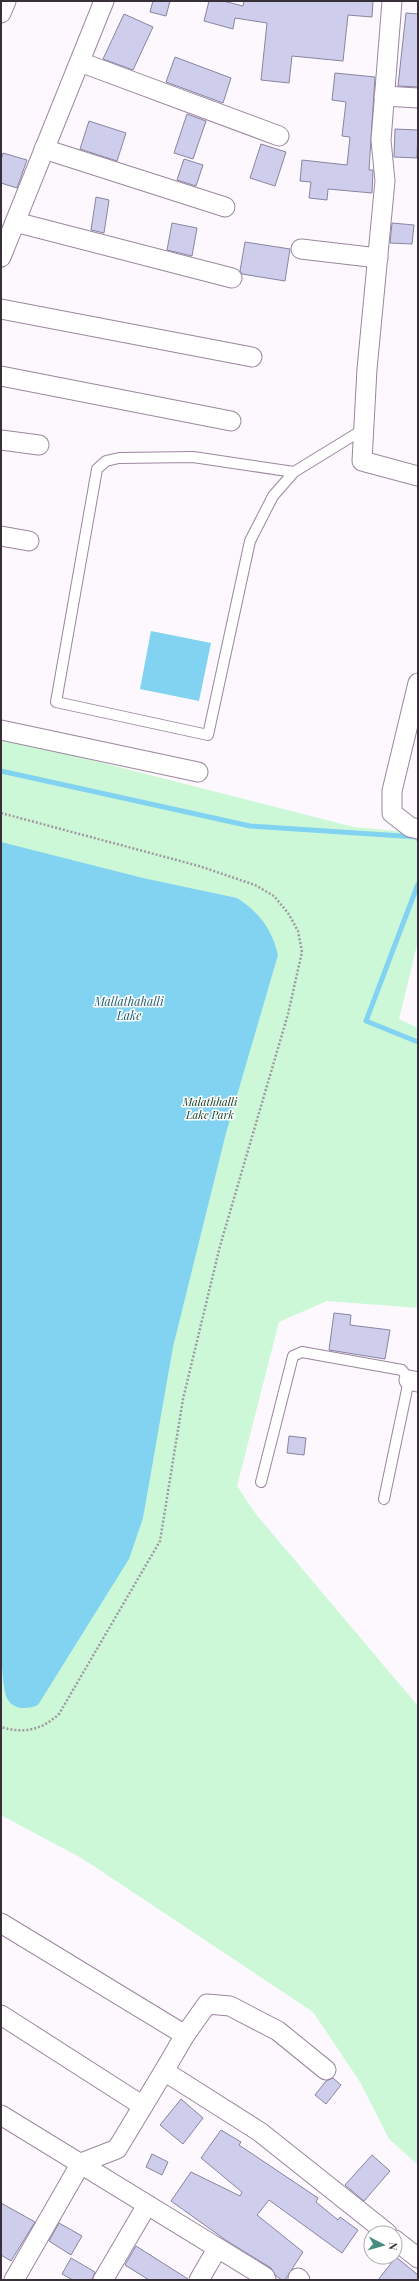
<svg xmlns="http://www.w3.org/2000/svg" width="419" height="2281" font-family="'Playfair Display',serif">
	<rect width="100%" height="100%" fill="#fcf8fd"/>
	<path fill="#cdf8d8" d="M1 737 354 827 418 833V941L399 1019 418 1028V1308L327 1301 279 1322 237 1486 255 1513 418 1706V2165L389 2139 360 2082 313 2012 83 1859 1 1815Z"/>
	<g fill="#82d3f2">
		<path d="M151 631 211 643 199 701 140 689Z"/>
		<path d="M1 842 143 878 237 898C259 912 272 929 278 955L226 1133 173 1347 143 1518 129 1559 38 1705C27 1710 11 1710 6 1696 1 1678 2 1651 1 1631Z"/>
	</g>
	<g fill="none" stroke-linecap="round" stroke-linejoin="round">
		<g stroke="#82d3f2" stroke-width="5">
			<path d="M1 771 250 826 417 837 418 839"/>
			<path d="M418 884 366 1021 418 1042"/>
		</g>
	</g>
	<g fill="#cfcdec" stroke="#8785a2">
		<path d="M153 1H170L166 16 150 12Z"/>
		<path d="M209 1H223L243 6 244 1H373L372 17 348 15 343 61 292 56 289 83 261 80 267 23 235 18 233 29 204 21Z"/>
		<path d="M406 13 418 14V87L398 86Z"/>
		<path d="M124 14 153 27 133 70 103 59Z"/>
		<path d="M175 57 231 78 223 103 166 82Z"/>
		<path d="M335 73 375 77 369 170H373L372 193 328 189 327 200 309 198 311 182 300 181 302 160 347 165 350 137 342 136 346 102 332 100Z"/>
		<path d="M187 114 206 121 193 159 174 153Z"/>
		<path d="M89 121 126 133 117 161 80 149Z"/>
		<path d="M395 129 418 130 417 158 394 157Z"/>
		<path d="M261 144 286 152 275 186 250 178Z"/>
		<path d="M3 153 27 160 17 188 1 183V160Z"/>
		<path d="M184 159 203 165 196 186 177 180Z"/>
		<path d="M96 197 109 200 104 233 91 230Z"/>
		<path d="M172 223 197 228 192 256 167 250Z"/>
		<path d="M392 223 414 225 412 244 390 243Z"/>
		<path d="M245 242 290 249 285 281 242 274 240 271Z"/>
		<path d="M334 1313 351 1315 350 1325 390 1330 385 1359 329 1350Z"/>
		<path d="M289 1436 306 1438 304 1455 287 1453Z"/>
		<path d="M333 2078 341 2085 326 2104 315 2095 326 2081Z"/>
		<path d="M181 2099 203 2118 183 2144 160 2125Z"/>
		<path d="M221 2130 241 2142 239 2145 318 2198 316 2202 338 2220 340 2217 358 2230 342 2253 269 2200 257 2215 303 2252 285 2280H282L276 2276 271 2268 227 2241 171 2201 191 2172 240 2196 242 2192 201 2158Z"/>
		<path d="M152 2154 168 2162 162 2175 146 2167Z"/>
		<path d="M372 2155 390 2171 364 2201 345 2185Z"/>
		<path d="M1 2203 35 2222 11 2261 1 2255Z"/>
		<path d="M59 2223 82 2236 71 2255 49 2241Z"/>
		<path d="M136 2246 188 2279V2280H149L125 2265Z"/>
		<path d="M396 2257 418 2275V2280H378Z"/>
		<path d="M71 2258 95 2272 92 2280H73L62 2274Z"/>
	</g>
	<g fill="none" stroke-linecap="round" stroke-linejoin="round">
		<g stroke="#9b869e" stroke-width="12">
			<g id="service">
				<path d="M294 472 193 457 119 458 106 461 97 469 56 702 208 735 250 541 273 496 294 472 364 429"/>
				<path d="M261 1482 293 1356 302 1352 402 1370 409 1380 384 1499"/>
			</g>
		</g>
		<g stroke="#9b869e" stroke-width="21">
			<g id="minor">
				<path d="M392 1 381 140 385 181 367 369 362 461 418 476"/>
				<path d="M1 13 6 1"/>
				<path d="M80 62 279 136"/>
				<path d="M384 96 418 98"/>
				<path d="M44 149 225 207"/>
				<path d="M15 222 232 278"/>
				<path d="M301 249 378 258"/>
				<path d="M1 257 104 1"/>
				<path d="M1 309 252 357"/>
				<path d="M1 376 231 421"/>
				<path d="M1 440 39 445"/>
				<path d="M1 536 29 541"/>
				<path d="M418 683 392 791V813L410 827 418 829"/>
				<path d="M1 730 198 772"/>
				<path d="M409 1380 418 1382"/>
				<path d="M1 1923 185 2035 164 2071"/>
				<path d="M1 2015 143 2106"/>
				<path d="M185 2035 207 2004 230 2006 278 2031 326 2070"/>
				<path d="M1 2115 265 2277 266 2280"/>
				<path d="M395 2240 418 2258"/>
				<path d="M298 2278 300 2280"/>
				<path d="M14 2280 81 2163 117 2149 164 2071 260 2132 387 2233"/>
				<path d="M103 2280 147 2205"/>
				<path d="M199 2280 217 2249"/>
			</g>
		</g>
		<path stroke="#9f99a0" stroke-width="2.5" stroke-dasharray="2 2" stroke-linecap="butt" d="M1 813 199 866 255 885 274 896 288 913 298 931 302 952 288 1014 220 1246 183 1399 160 1541 59 1714C42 1730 23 1734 1 1727"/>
		<use href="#service" stroke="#fff" stroke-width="10"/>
		<use href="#minor" stroke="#fff" stroke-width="19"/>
	</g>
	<g text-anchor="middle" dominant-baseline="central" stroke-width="3" stroke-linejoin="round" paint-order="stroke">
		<g font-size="11" font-style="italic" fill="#124124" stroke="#fff">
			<text x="210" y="1101">Malathhalli<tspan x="210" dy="13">Lake Park</tspan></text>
		</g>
		<g font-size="12" font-style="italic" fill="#1b5c72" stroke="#fff">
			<text x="129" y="1001">Mallathahalli<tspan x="129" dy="14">Lake</tspan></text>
		</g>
	</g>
	<rect width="419" height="2281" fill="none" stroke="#383039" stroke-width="4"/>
	<g transform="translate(383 2245) rotate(96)"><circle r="19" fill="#ffffff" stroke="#afacb0"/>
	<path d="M0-3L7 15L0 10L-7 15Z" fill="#488c81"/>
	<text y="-6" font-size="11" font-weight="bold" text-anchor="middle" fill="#383039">N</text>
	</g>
</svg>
